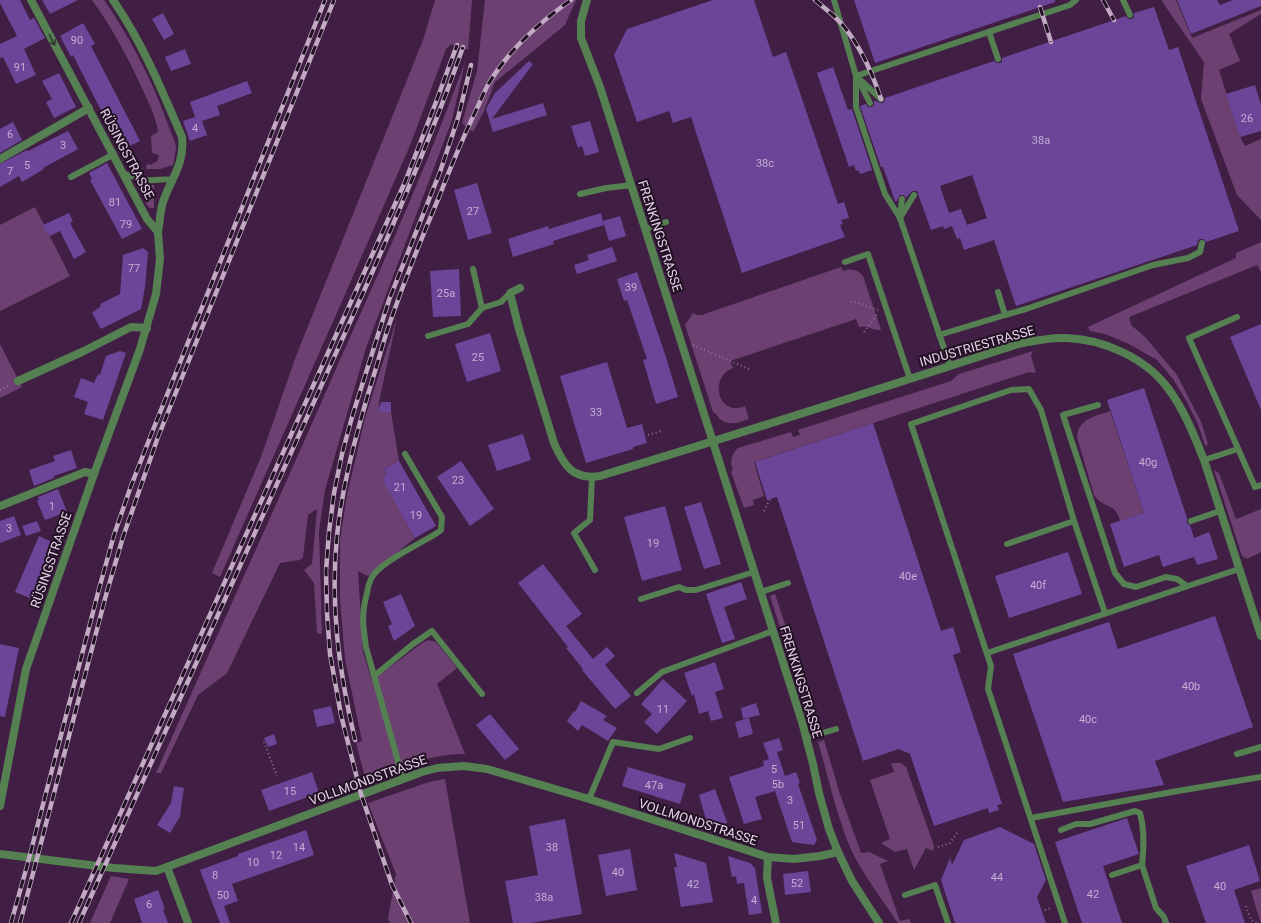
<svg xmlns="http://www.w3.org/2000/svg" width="1261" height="923" font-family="Roboto,sans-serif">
	<rect width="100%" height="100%" fill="#411f45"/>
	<g fill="#6c4171">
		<path d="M92 0H104C123 27 139 56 153 87 161 105 167 123 175 142L176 149 173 165 160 169H146L147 164 152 165 153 163 157 162 159 155 152 153 151 136 158 132C156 116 148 102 142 88 127 56 113 29 92 0Z"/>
		<path d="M435 0H472L468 50 451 44 446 49 411 143 343 299 220 577 212 573 261 457 296 356 423 40Z"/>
		<path d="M485 0H576L565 25 495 82 484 111 473 132 462 123 477 71Z"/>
		<path d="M1161 0H1176L1192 38 1261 10V14L1229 34 1240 61 1219 70 1240 137 1245 146 1261 139V220L1237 195 1201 99 1204 62Z"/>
		<path d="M465 62 452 120 366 348 325 490 319 531 322 634 317 633 314 583 304 570 312 564 317 509 308 515 303 557 300 560 280 563 227 673 198 695 161 773H156C218 633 282 493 343 353 386 257 429 161 465 62Z"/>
		<path d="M137 183 146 185H154V208H150L147 205 136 184Z"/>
		<path d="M35 207 70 276 0 311V225Z"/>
		<path d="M1261 242V272L1257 265 1129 317 1131 325 1145 337 1177 375 1201 422 1208 444 1206 446 1205 445 1198 424 1187 402 1173 379 1157 360 1129 344 1105 334 1090 331 1088 327 1236 258V253Z"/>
		<path d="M841 267 843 271C851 268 857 269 863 276L881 330C873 331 867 325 859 327L856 319 730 361 733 368C713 375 715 405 733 408 737 409 742 407 745 406L749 419C739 422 729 427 720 419 717 416 717 414 713 412L685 325 693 313 697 315H702Z"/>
		<path d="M397 318 379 402V412H391L399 461 384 469 387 474 383 477 385 480 384 481 415 538 368 576 358 571 363 652 372 681 422 643 428 640 436 642 457 668 437 684 465 754C431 753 397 769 366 781L356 743 362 741 345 659 340 599V540L347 495 365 418Z"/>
		<path d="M0 344 22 387 0 398Z"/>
		<path d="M1033 351 1031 356 1036 373 1029 372 754 462 764 496 753 500 754 505 744 508 731 472 733 470C730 462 731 454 738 448L791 432 793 437 800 435 798 430 951 381 959 374Z"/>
		<path d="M1110 411 1144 513 1120 521C1116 502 1103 509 1094 495L1077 437C1078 419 1096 416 1110 411Z"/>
		<path d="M1214 470 1219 473 1236 519 1261 509V552L1247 559 1242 556Z"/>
		<path d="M775 594 819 727 812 729 770 596Z"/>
		<path d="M824 740 840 794 861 853 869 852 888 861 880 864 900 921 909 919 911 923H898C882 899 860 871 849 845 836 812 828 776 818 742Z"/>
		<path d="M891 763H901L906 767 934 846 933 851 926 848 914 870 907 849 895 852 881 843 890 839 870 780 894 772Z"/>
		<path d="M445 779 470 923H390L388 918 396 874 368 803 429 782Z"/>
		<path d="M111 876 129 879 110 923H90Z"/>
		<path d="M1261 888V921H1260L1251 891Z"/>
	</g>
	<g fill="#6b4597" fill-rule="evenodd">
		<path d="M0 0H20L30 20 34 18 45 38 24 49 36 75 16 84 3 57 0 58V44L17 36 0 3Z"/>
		<path d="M42 0H78L50 14Z"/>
		<path d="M713 0H754L773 57 786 52 838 204 844 202 849 218 841 220 843 224 840 225 845 237 742 273 691 117 673 123 669 111 637 122 614 55 627 29Z"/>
		<path d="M854 0H1055V2L875 63Z"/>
		<path d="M1177 0H1217L1220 5 1233 0H1261V6L1191 34Z"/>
		<path d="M1154 7 1169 50 1178 47 1239 231 1206 242 1203 239H1200L1198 240 1197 245 1016 306 994 240 964 250 960 238 957 239 952 226 944 229 943 226 931 230 917 191H912L906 198 904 195H900L897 201H895L883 167H881L860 106 866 104 868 107H872L874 105V101H876L880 103H883L885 100V98L994 61 997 63H1000L1002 62V58L1126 16 1128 19H1132L1134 17V13ZM972 175 987 218 967 225 961 209 949 213 940 186Z"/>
		<path d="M163 13 174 34 164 40 152 19Z"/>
		<path d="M83 23 95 44 91 46 140 141 121 150 73 55 71 57 60 36Z"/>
		<path d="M185 49 191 64 171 71 165 57Z"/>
		<path d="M529 61 533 64 492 119 543 103 547 115 493 132 486 109 495 93Z"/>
		<path d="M833 67 848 110 852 109 872 170 860 174 858 170 856 171 854 165 849 167 817 73Z"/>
		<path d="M59 73 76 107 54 118 46 102 52 99 42 81Z"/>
		<path d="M247 81 252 93 217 106 220 115 202 121 207 135 190 141 183 121 195 117 190 102Z"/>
		<path d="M1255 85 1261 105V131L1240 137 1226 94Z"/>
		<path d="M590 121 599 152 585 156 582 146 578 148 571 126Z"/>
		<path d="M13 122 22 140 0 153V129Z"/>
		<path d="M68 131 78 149 43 168 44 169 22 182 19 176 0 187V164L27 150 28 151Z"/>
		<path d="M107 163 142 229 122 239 90 180 92 179 89 173Z"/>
		<path d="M477 183 492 233 468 240 454 190Z"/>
		<path d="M69 213 73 222 70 223 86 252 74 259 60 231 50 236 47 231 46 232 43 225Z"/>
		<path d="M601 213 604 225 553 241 554 244 513 257 508 239 548 226 549 229Z"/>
		<path d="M620 216 626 236 609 241 603 221Z"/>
		<path d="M612 247 617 261 577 274 574 265 589 260 587 255Z"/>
		<path d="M143 248 148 252 145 287 141 309 101 329 92 313 101 306 100 304 120 294 123 255Z"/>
		<path d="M459 269 461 316 433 317 430 271Z"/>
		<path d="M637 272 665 354 678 397 656 404 643 360 647 359 627 300 624 301 617 279Z"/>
		<path d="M1261 324V410L1230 337Z"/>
		<path d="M490 333 501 371 467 382 455 344Z"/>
		<path d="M120 351 126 353 103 420 84 414 88 402 74 397 81 378 94 383 98 374 100 375 106 356Z"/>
		<path d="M607 362 627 428 642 424 647 443 633 447V449L586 463 560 376Z"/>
		<path d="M1144 388 1187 518V523L1190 525 1194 538 1209 532 1218 559 1197 565 1194 557 1163 567 1159 555 1124 567 1110 524 1144 513 1107 400Z"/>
		<path d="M381 402H391V412H378Z"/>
		<path d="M873 423 941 631 953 627 961 652 953 655 1002 804 997 805 999 810 989 813 988 808 934 826 910 754 899 749 863 761 777 497 767 500 755 462Z"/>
		<path d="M523 434 531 460 497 471 488 445Z"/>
		<path d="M71 450 77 468 54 476V478L34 486 29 470 55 461 53 456Z"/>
		<path d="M399 461 436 526 415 538 383 481 385 480 383 477 387 474 384 469Z"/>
		<path d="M461 461 494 509 470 526 437 477Z"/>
		<path d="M58 489 67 512 45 520 37 501 39 500 38 497Z"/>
		<path d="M701 502 721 564 704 569 684 507Z"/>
		<path d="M665 506 682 570 642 581 624 517Z"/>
		<path d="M14 516 21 535 0 543V521Z"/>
		<path d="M37 521 41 531 26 536 22 526Z"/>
		<path d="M39 536 58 545 35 600 15 592Z"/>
		<path d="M1068 552 1082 594 1009 618 995 576Z"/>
		<path d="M543 564 582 614 566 626 593 659 607 647 615 656 605 665 631 696 615 709 582 670 583 669 566 648 568 647 518 583Z"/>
		<path d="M741 582 747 599 724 607 735 639 722 643 706 594Z"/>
		<path d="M401 594 415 626 394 641 388 626 392 624 383 602Z"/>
		<path d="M1215 616 1253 727 1155 761 1164 785 1063 802 1013 654 1109 622 1118 649Z"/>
		<path d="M0 644 19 648 5 717 0 716Z"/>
		<path d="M715 662 724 689 715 692 723 718 711 721 708 711 699 714 694 694 692 696 684 673Z"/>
		<path d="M663 679 687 701 657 734 644 722 652 714 641 704Z"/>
		<path d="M581 701 607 716 603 720 617 728 608 741 582 725 578 731 567 721 574 711 575 712Z"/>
		<path d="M756 703 760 715 743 719 741 708Z"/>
		<path d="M331 706 335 723 317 727 313 710Z"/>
		<path d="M490 714 519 749 505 760 476 725Z"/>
		<path d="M749 718 753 734 739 738 735 722Z"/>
		<path d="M274 734 277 744 268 747 264 738Z"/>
		<path d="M779 738 783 750 777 752 785 776 796 772 800 783 798 784 817 840 814 845 792 842 775 791 755 797 762 819 744 824 729 777 764 766 763 761 769 759 763 743Z"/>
		<path d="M628 767 686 784 680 804 622 786Z"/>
		<path d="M312 772 319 793 269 811 261 790Z"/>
		<path d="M174 786 184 788 180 815H181L170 833 157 825 171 803Z"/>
		<path d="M715 789 727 822 723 828 707 823 699 795Z"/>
		<path d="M1127 818 1139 854 1103 866 1122 923H1082L1055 842Z"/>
		<path d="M565 819 582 914 531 923H513L505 881 538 875 529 826Z"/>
		<path d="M1000 827 1034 844 1046 880 1037 897 1046 923H955L941 880 950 858 952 865 964 840Z"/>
		<path d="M306 830 314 855 232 884 238 901 224 906 230 923H220L200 870 238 856V854Z"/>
		<path d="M1249 845 1260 881 1234 890 1245 923H1206L1186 866Z"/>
		<path d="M630 849 637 890 606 896 598 855Z"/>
		<path d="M674 853 706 863 713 902 681 907 674 867H677Z"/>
		<path d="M728 856 750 863 755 868 762 913 749 915 744 883 737 884 736 876 732 877Z"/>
		<path d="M808 871 811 892 785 895 783 874Z"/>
		<path d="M158 890 165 909 163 910 168 923H142L134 899Z"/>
	</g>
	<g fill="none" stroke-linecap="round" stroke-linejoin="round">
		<g stroke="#907493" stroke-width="2" stroke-dasharray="1 3" stroke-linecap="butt">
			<path d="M851 302 853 301 878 310"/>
			<path d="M864 332 878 313"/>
			<path d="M693 345 749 369"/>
			<path d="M0 390 10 385"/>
			<path d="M648 435 661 431"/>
			<path d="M764 511 770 499"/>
			<path d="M264 742 277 776"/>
			<path d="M938 847 950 843 957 833"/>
			<path d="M1246 906 1251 920 1257 923"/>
			<path d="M1045 910 1051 908"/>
		</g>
		<g stroke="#548052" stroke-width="6">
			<path d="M834 0 856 76V107L885 194 900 218 950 366"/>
			<path d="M1123 0 1130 15"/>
			<path d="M989 32 998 59"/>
			<path d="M856 76 1070 5 1076 0"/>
			<path d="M856 76 881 99"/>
			<path d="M859 81 870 103"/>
			<path d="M124 174C131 176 139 179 147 180 156 181 164 178 173 180"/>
			<path d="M71 177 114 154"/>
			<path d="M580 194 606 188 632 185"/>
			<path d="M900 216 902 199"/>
			<path d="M900 218 914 195"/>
			<path d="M646 229 666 222"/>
			<path d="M845 262 868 254 910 379"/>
			<path d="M473 269 482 308 501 302 510 293"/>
			<path d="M1005 315 1026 309 1153 265 1188 258 1200 252 1202 243"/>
			<path d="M1237 317 1189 338 1255 487 1261 485"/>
			<path d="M939 335 1005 315 998 292"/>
			<path d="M428 336 468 324 482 308"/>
			<path d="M1098 405 1063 415 1115 573 1124 584 1136 587 1166 577 1177 579 1187 586"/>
			<path d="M1204 460 1238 449"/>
			<path d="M592 477 590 520 574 533 595 570"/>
			<path d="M1191 521 1220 511"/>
			<path d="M1007 544 1074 521"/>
			<path d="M761 592 788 583"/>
			<path d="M641 599 679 587 686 590H696L754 572"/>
			<path d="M987 653 1239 569"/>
			<path d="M374 676 413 644 432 631 482 694"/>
			<path d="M637 693 662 672 773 631"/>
			<path d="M806 738 836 729"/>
			<path d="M1237 754 1261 747"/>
			<path d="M403 779 366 647C363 625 361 615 367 593 368 586 371 576 377 571 388 560 404 552 418 544 426 539 434 536 441 530L442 517 405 454"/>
			<path d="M589 799 613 742 659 749 690 738"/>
			<path d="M1031 818 1172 792 1261 777"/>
			<path d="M1061 830 1076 824H1090L1135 811 1140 813C1145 831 1144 848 1142 865"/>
			<path d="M1112 875 1142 865 1156 908 1164 917 1166 923"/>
			<path d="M905 895 935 885 948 923"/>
			<path d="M1065 923 988 689 991 666 911 424 1011 390 1029 389 1041 410 1074 521 1105 613"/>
		</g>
		<g stroke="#548052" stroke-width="8">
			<path d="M113 0C142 42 162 90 182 137 185 164 171 178 163 202 160 211 160 222 158 232"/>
			<path d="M587 0 581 21V38L600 87 802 722 813 764 819 793 829 829 838 852 852 881 879 923"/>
			<path d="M0 159 89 108"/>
			<path d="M520 288 510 293 519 329 554 443C564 466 573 480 600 476 740 434 879 389 1018 344 1034 341 1050 337 1066 338 1103 339 1145 358 1167 387 1184 409 1194 435 1204 460L1261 636"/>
			<path d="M18 381 84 351 131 327 147 328"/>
			<path d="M0 506 85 472 94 474"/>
			<path d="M0 806 26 669 94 474 140 349 156 294 160 259 158 232 147 219 31 0"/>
			<path d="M0 854 114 868 156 871 422 772 437 768 464 766 487 769 589 799 768 857 794 859 820 856 838 852"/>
			<path d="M768 857 767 878 776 923"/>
			<path d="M167 867 188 923"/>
		</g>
		<g stroke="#c2aac5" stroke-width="4.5">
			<g id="rail">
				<path d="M815 0C821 5 828 11 834 16 857 38 871 69 881 99"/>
				<path d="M1103 0 1114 20"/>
				<path d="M1040 7 1051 42"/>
				<path d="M355 740C339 672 330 606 337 536 342 486 355 439 369 391 376 369 382 346 389 325 404 282 421 239 439 197 451 166 464 135 479 104 482 97 485 90 489 83 509 50 540 22 571 0"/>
				<path d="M11 923 27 866 99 589 114 535 131 486 151 435 325 0"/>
				<path d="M20 923 106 595 123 537 158 437 334 0"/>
				<path d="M71 923 405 182 436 102 457 45"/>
				<path d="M79 923 368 282C402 205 435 127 463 47"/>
				<path d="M411 923 392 885 361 794 341 715 330 654 327 613 326 571 329 532 334 493 342 454 352 417 389 300 440 172 458 118 471 65"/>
			</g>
		</g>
		<use href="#rail" stroke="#201021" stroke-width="3" stroke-dasharray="9" stroke-linecap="butt"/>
	</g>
	<defs><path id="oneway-shaft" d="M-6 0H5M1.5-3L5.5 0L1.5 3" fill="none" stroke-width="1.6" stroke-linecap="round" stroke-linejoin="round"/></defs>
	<use stroke="#323732" href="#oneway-shaft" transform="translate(52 40) rotate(62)"/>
	<g text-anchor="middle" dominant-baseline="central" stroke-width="4" stroke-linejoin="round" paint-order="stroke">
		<g font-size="11" fill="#c6add3">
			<text x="77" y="40">90</text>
			<text x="20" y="67">91</text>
			<text x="1247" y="118">26</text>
			<text x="195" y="128">4</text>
			<text x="10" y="134">6</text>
			<text x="1041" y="140">38a</text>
			<text x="63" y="145">3</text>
			<text x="765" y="163">38c</text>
			<text x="27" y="165">5</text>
			<text x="10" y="171">7</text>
			<text x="115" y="202">81</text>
			<text x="473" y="211">27</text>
			<text x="126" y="224">79</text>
			<text x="134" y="268">77</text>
			<text x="631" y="287">39</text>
			<text x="446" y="293">25a</text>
			<text x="478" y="357">25</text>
			<text x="596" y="412">33</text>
			<text x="1148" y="462">40g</text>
			<text x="458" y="480">23</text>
			<text x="400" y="487">21</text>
			<text x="52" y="506">1</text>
			<text x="416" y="515">19</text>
			<text x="9" y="528">3</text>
			<text x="653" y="543">19</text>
			<text x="908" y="576">40e</text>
			<text x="1038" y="585">40f</text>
			<text x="1191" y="686">40b</text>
			<text x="663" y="709">11</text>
			<text x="1088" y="719">40c</text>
			<text x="774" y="769">5</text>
			<text x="778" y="784">5b</text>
			<text x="654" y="785">47a</text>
			<text x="290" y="791">15</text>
			<text x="790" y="800">3</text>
			<text x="799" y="825">51</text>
			<text x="299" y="847">14</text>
			<text x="552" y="847">38</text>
			<text x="276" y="855">12</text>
			<text x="253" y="862">10</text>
			<text x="618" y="872">40</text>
			<text x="215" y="875">8</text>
			<text x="997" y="877">44</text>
			<text x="797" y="883">52</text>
			<text x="693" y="884">42</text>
			<text x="1220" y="886">40</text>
			<text x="1093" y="894">42</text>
			<text x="223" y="895">50</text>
			<text x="544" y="897">38a</text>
			<text x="754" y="900">4</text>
			<text x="149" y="904">6</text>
		</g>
		<g font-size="13" fill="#e5d0e7" stroke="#201021">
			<text transform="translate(127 154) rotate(62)">RÜSINGSTRASSE</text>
			<text transform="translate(660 236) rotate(72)">FRENKINGSTRASSE</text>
			<text transform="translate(977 346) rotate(-16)">INDUSTRIESTRASSE</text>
			<text transform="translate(51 560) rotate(-71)">RÜSINGSTRASSE</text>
			<text transform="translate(801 682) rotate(73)">FRENKINGSTRASSE</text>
			<text transform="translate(368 780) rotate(-20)">VOLLMONDSTRASSE</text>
			<text transform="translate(698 822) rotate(18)">VOLLMONDSTRASSE</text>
		</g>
	</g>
</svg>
